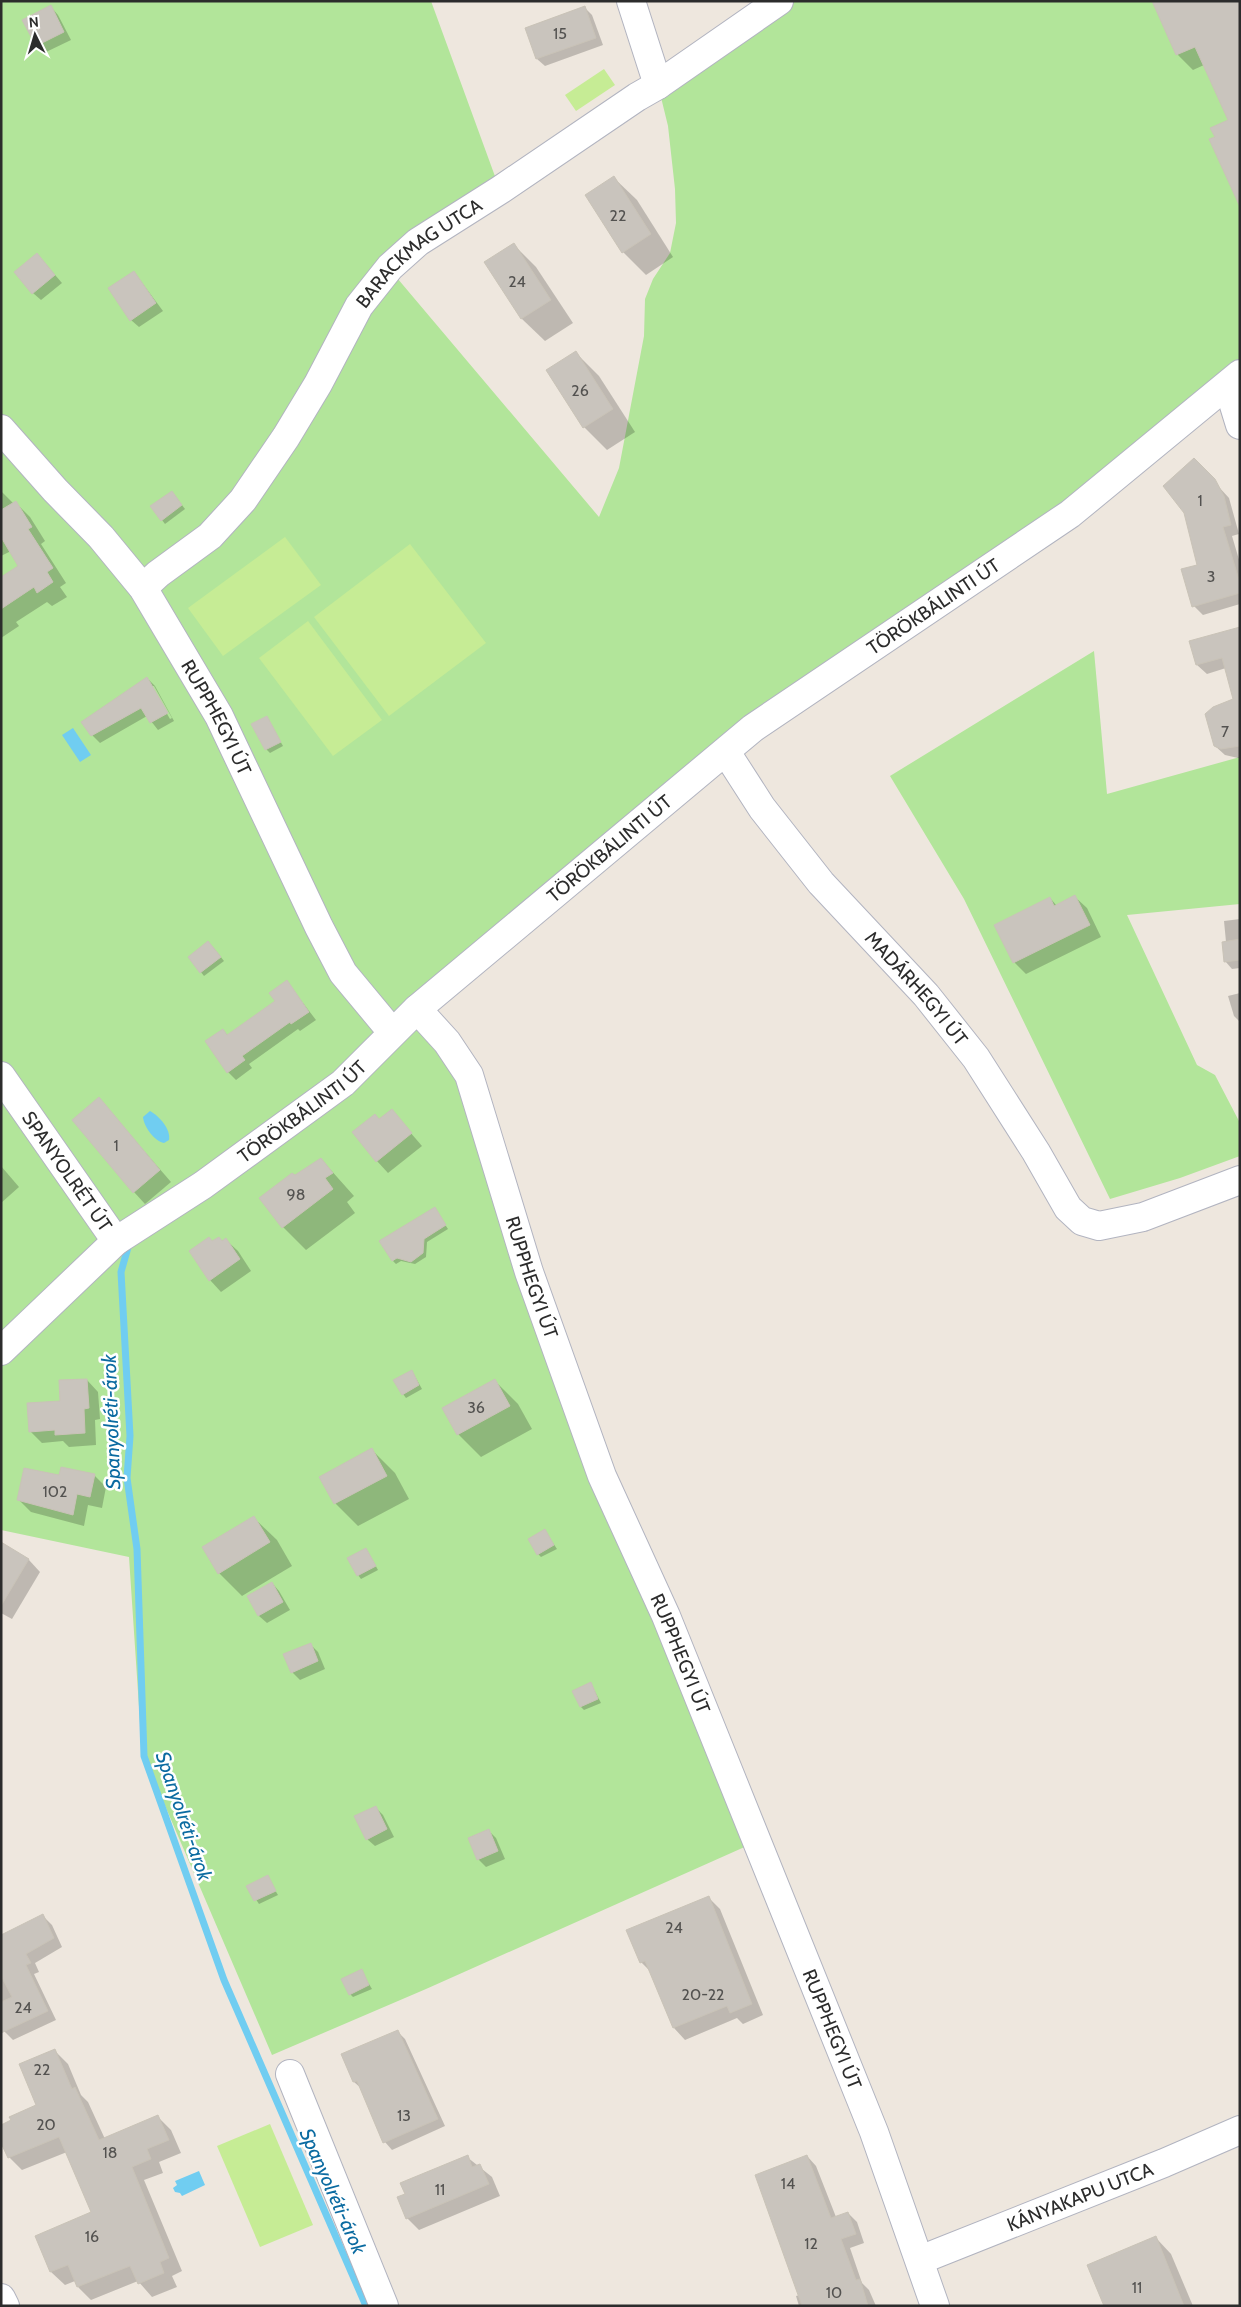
<svg xmlns="http://www.w3.org/2000/svg" width="1241" height="2307" font-family="Cabin,sans-serif">
	<rect width="100%" height="100%" fill="#eee7de"/>
	<g fill="#b2e59a">
		<path d="M1 1H431L500 190 392 272 599 517 619 468 644 336 645 299 653 279 670 253 676 223 675 189 668 126 658 85 779 1H1240V374L753 728 418 1009 447 1042 509 1207 758 1841 426 1989 272 2055 142 1752 129 1557 1 1530Z"/>
		<path d="M1094 651 1107 794 1240 757V904L1127 915 1197 1065 1215 1075 1240 1123V1156L1180 1178 1110 1199 964 899 890 776Z"/>
	</g>
	<g fill="#c6ec95">
		<path d="M604 69 615 85 576 111 565 95Z"/>
		<path d="M285 537 321 585 223 656 188 608Z"/>
		<path d="M410 544 486 643 389 716 314 617Z"/>
		<path d="M308 621 382 720 333 756 259 658Z"/>
		<path d="M270 2124 313 2225 260 2247 217 2146Z"/>
	</g>
	<g fill="#70cdf1">
		<path d="M73 728 91 755 80 762 62 735Z"/>
		<path d="M150 1111C159 1116 171 1129 169 1140L164 1143C154 1141 144 1127 143 1117Z"/>
		<path d="M199 2171 205 2185 182 2196 180 2193 175 2192 173 2188 177 2185 175 2181Z"/>
	</g>
	<g fill="#0003" fill-rule="evenodd">
		<path d="M1153 1H1240V194L1216 138 1230 120 1204 65 1193 70 1178 55Z"/>
		<path d="M51 7 58 15 71 40 44 53 37 45Z"/>
		<path d="M584 7 592 15 603 45 545 66 537 59 526 28Z"/>
		<path d="M614 178 637 200 673 257 646 275 623 252Z"/>
		<path d="M513 244 536 267 573 323 545 341 522 319 486 262Z"/>
		<path d="M37 254 62 283 41 300 33 293Z"/>
		<path d="M134 272 163 311 139 327 131 320Z"/>
		<path d="M576 353 599 376 635 432 607 450 584 427Z"/>
		<path d="M1194 460 1229 498 1239 534 1232 536 1240 563V604L1203 615 1194 606 1199 565Z"/>
		<path d="M1 491 14 504 16 503 30 517 45 541 41 544 66 583 60 587 67 597 52 606 47 602 16 622 19 626 1 638V578L20 566 11 551 1 556Z"/>
		<path d="M175 496 185 509 165 524 162 520Z"/>
		<path d="M1240 629V758H1238L1225 755 1215 746 1235 700 1226 668 1207 674 1197 665Z"/>
		<path d="M147 678 155 686 174 721 158 730 147 716 100 743 92 735ZM151 686H154L172 718 170 719Z"/>
		<path d="M266 717 283 746 270 753 266 749Z"/>
		<path d="M1075 897 1087 908 1101 937 1026 974 1014 962 1050 898 1057 906Z"/>
		<path d="M1240 919V968L1232 969 1225 961 1226 942 1224 921Z"/>
		<path d="M212 946 224 961 204 976 189 957Z"/>
		<path d="M287 982 316 1020 300 1031 298 1029 249 1064 252 1068 236 1080 228 1072 223 1030 228 1036 277 1002Z"/>
		<path d="M1240 993V1022L1234 1016 1228 996Z"/>
		<path d="M99 1099 171 1182 145 1204 134 1192Z"/>
		<path d="M391 1110 422 1146 388 1173 377 1161 379 1120Z"/>
		<path d="M321 1159 354 1196 347 1202 355 1213 306 1250 283 1227 261 1198Z"/>
		<path d="M1 1166 19 1187 1 1203Z"/>
		<path d="M434 1208 448 1229 427 1242 426 1257 415 1264 401 1261 396 1264 393 1261Z"/>
		<path d="M226 1240 238 1251 251 1271 221 1292 210 1280 213 1242Z"/>
		<path d="M412 1371 422 1389 406 1398 403 1394Z"/>
		<path d="M87 1380 98 1392 100 1419 95 1420 96 1445 69 1447 63 1441 42 1443 30 1431Z"/>
		<path d="M495 1381 518 1404 532 1429 481 1457 458 1434Z"/>
		<path d="M372 1450 395 1473 409 1499 358 1526 335 1503Z"/>
		<path d="M94 1475 106 1487 102 1508 88 1505 84 1526 31 1512 19 1500 60 1476Z"/>
		<path d="M254 1518 277 1540 292 1566 242 1596 219 1573Z"/>
		<path d="M545 1531 557 1549 541 1557 538 1554Z"/>
		<path d="M4 1545 29 1560 40 1572 12 1619 1 1613V1549Z"/>
		<path d="M366 1549 378 1570 361 1579 358 1575Z"/>
		<path d="M272 1583 279 1591 290 1610 267 1623 259 1616 249 1596Z"/>
		<path d="M310 1644 318 1652 325 1669 300 1680 292 1672Z"/>
		<path d="M591 1684 601 1703 584 1710 581 1707Z"/>
		<path d="M375 1807 383 1815 394 1837 375 1846 367 1839Z"/>
		<path d="M488 1830 496 1838 505 1859 486 1867 478 1859 469 1838Z"/>
		<path d="M267 1877 278 1895 259 1904 248 1887Z"/>
		<path d="M708 1897 720 1909 763 2015 743 2024 737 2018 685 2040 674 2028 650 1971 641 1962Z"/>
		<path d="M43 1916 52 1925 62 1947 35 1963 39 1972 34 1974 56 2020 13 2040 4 2031 1 2001V1936Z"/>
		<path d="M361 1971 372 1989 353 1997 350 1994Z"/>
		<path d="M397 2031 405 2039 445 2126 392 2150 385 2142 362 2089 354 2082Z"/>
		<path d="M55 2051 68 2064 81 2095 88 2102 105 2139 158 2117 171 2130 181 2153 159 2162 163 2173 144 2180 182 2271 172 2276 177 2287 152 2297 138 2281 91 2300 78 2287 75 2281 65 2285 51 2272 37 2237 92 2213 67 2152 22 2170 9 2157 37 2106Z"/>
		<path d="M807 2156 816 2166 836 2217 848 2213 857 2222 864 2243 850 2248 862 2283 869 2290 876 2306H799L796 2296 800 2295Z"/>
		<path d="M467 2157 492 2177 500 2196 419 2230 407 2218Z"/>
		<path d="M1156 2238 1171 2254 1193 2306H1105Z"/>
	</g>
	<g fill="none" stroke-linecap="round" stroke-linejoin="round">
		<path stroke="#70cdf1" stroke-width="7" d="M129 1244 121 1272 130 1436 127 1478 137 1549 144 1756 224 1980 366 2306"/>
	</g>
	<g fill="#c9c4bd" stroke="#c9c3b7">
		<path d="M1152 1H1240V207L1209 139 1215 137 1210 128 1228 120 1195 47 1176 55Z"/>
		<path d="M51 5 64 32 36 46 22 20Z"/>
		<path d="M585 6 596 38 536 59 525 28Z"/>
		<path d="M614 176 651 234 622 253 585 195Z"/>
		<path d="M514 243 551 300 521 319 484 262Z"/>
		<path d="M37 253 55 275 32 294 14 272Z"/>
		<path d="M134 271 156 303 130 321 108 288Z"/>
		<path d="M576 351 613 409 583 428 546 370Z"/>
		<path d="M1194 458 1215 479 1224 496 1231 525 1223 527 1240 583V593L1192 607 1181 569 1197 565 1184 513 1163 486Z"/>
		<path d="M172 491 182 505 161 521 150 506Z"/>
		<path d="M16 501 32 527 28 529 53 568 47 572 53 582 37 593 34 587 1 609V577L18 566 1 537V510Z"/>
		<path d="M1240 627V746L1221 749 1214 746 1205 714 1213 707 1233 699 1222 658 1196 665 1189 641Z"/>
		<path d="M147 677 168 713 150 723 141 708 91 736 81 722Z"/>
		<path d="M267 716 281 742 265 750 251 724Z"/>
		<path d="M1075 895 1090 925 1013 963 994 925 1050 897 1054 906Z"/>
		<path d="M1240 939V960L1224 962 1222 942Z"/>
		<path d="M208 941 221 957 200 973 188 957Z"/>
		<path d="M287 980 309 1012 291 1024 290 1022 242 1056 245 1060 227 1073 205 1041 223 1029 227 1035 275 1001 269 993Z"/>
		<path d="M99 1097 160 1170 133 1193 72 1120Z"/>
		<path d="M392 1109 412 1133 376 1162 352 1132 375 1114 379 1119Z"/>
		<path d="M321 1158 333 1173 325 1178 333 1189 282 1228 259 1198 292 1173 295 1175Z"/>
		<path d="M435 1207 446 1225 424 1239 423 1253 411 1262 397 1258 392 1261 379 1241Z"/>
		<path d="M209 1237 212 1241 219 1237 222 1241 226 1238 240 1259 209 1281 189 1251Z"/>
		<path d="M412 1370 419 1385 402 1395 393 1380Z"/>
		<path d="M87 1379 89 1408 84 1409 85 1433 55 1435V1430L29 1432 27 1403 60 1401 59 1380Z"/>
		<path d="M495 1379 510 1406 457 1435 442 1408Z"/>
		<path d="M372 1448 387 1476 334 1504 319 1477Z"/>
		<path d="M61 1467 95 1474 90 1497 77 1494 73 1515 17 1500 24 1468 59 1475Z"/>
		<path d="M254 1516 270 1542 218 1574 202 1547Z"/>
		<path d="M545 1529 554 1545 537 1555 528 1539Z"/>
		<path d="M1 1542 29 1559 1 1606Z"/>
		<path d="M366 1548 376 1566 357 1576 347 1558Z"/>
		<path d="M272 1582 283 1602 258 1616 247 1596Z"/>
		<path d="M311 1643 318 1661 291 1673 283 1654Z"/>
		<path d="M591 1682 598 1699 580 1707 572 1691Z"/>
		<path d="M376 1806 387 1829 366 1840 354 1816Z"/>
		<path d="M489 1829 498 1851 477 1860 468 1838Z"/>
		<path d="M268 1875 276 1891 254 1901 246 1886Z"/>
		<path d="M709 1896 752 2004 730 2013 727 2006 673 2028 645 1961 640 1963 626 1930Z"/>
		<path d="M43 1914 54 1938 26 1954 31 1963 26 1965 48 2011 1 2033V2002L12 1997 1 1976V1935Z"/>
		<path d="M362 1969 369 1985 349 1995 341 1979Z"/>
		<path d="M398 2030 438 2119 383 2143 357 2081 353 2082 341 2054Z"/>
		<path d="M55 2049 72 2089 75 2087 99 2140 158 2115 169 2140 147 2149 151 2159 132 2167 169 2258 160 2262 164 2273 138 2284 130 2266 77 2287 68 2265 50 2272 35 2236 91 2212 59 2137 8 2158 1 2143V2125L11 2120 9 2117 36 2105 19 2064Z"/>
		<path d="M468 2155 472 2167 480 2164 489 2184 406 2219 397 2197 405 2194 400 2183Z"/>
		<path d="M807 2155 831 2218 848 2212 856 2234 841 2239 856 2280 860 2279 868 2306H802L755 2175Z"/>
		<path d="M1156 2236 1184 2306H1104L1087 2265Z"/>
	</g>
	<g fill="none" stroke-linecap="round" stroke-linejoin="round">
		<g stroke="#b2b4c0" stroke-width="30">
			<g id="minor">
				<path d="M631 1 658 85"/>
				<path d="M1228 386 1240 425"/>
				<path id="s1" d="M1 429 55 490 101 537 143 588 219 716 319 927 343 973 392 1032"/>
				<path id="s2" d="M143 588 158 574 210 536 243 500 286 437 318 384 359 306 390 267 418 242 500 190 637 97 658 85 779 1"/>
				<path id="s3" d="M726 752 762 808 821 883 926 995 976 1058 1036 1152 1068 1208 1082 1221 1099 1226 1143 1217 1240 1180"/>
				<path id="s4" d="M417 1009 447 1042 469 1075 529 1272 602 1476 666 1616 874 2132 935 2306"/>
				<path id="s5" d="M1 1076 116 1241"/>
				<path id="s6" d="M1 1351 116 1241 203 1185 343 1083 417 1009 753 728 1070 514 1240 374"/>
				<path d="M290 2074 384 2306"/>
				<path id="s7" d="M920 2260 1164 2163 1240 2130"/>
				<path d="M1 2298 5 2306"/>
			</g>
		</g>
		<use href="#minor" stroke="#fff" stroke-width="28"/>
	</g>
	<g text-anchor="middle" dominant-baseline="central" stroke-width="5" stroke-linejoin="round" paint-order="stroke">
		<g font-size="16" fill="#535250">
			<text x="560" y="33">15</text>
			<text x="618" y="215">22</text>
			<text x="517" y="281">24</text>
			<text x="580" y="390">26</text>
			<text x="1200" y="500">1</text>
			<text x="1211" y="576">3</text>
			<text x="1225" y="731">7</text>
			<text x="116" y="1145">1</text>
			<text x="296" y="1194">98</text>
			<text x="476" y="1407">36</text>
			<text x="55" y="1491">102</text>
			<text x="674" y="1927">24</text>
			<text x="703" y="1994">20-22</text>
			<text x="23" y="2007">24</text>
			<text x="42" y="2069">22</text>
			<text x="404" y="2115">13</text>
			<text x="46" y="2124">20</text>
			<text x="110" y="2152">18</text>
			<text x="788" y="2183">14</text>
			<text x="440" y="2189">11</text>
			<text x="92" y="2236">16</text>
			<text x="811" y="2243">12</text>
			<text x="1137" y="2287">11</text>
			<text x="834" y="2292">10</text>
		</g>
		<g font-size="19" fill="#2c2c2c" stroke="#fff">
			<text stroke="none"><textPath href="#s2" startOffset="441">BARACKMAG UTCA</textPath></text>
			<text stroke="none"><textPath href="#s6" startOffset="1196">TÖRÖKBÁLINTI ÚT</textPath></text>
			<text stroke="none"><textPath href="#s1" startOffset="362">RUPPHEGYI ÚT</textPath></text>
			<text stroke="none"><textPath href="#s6" startOffset="791">TÖRÖKBÁLINTI ÚT</textPath></text>
			<text stroke="none"><textPath href="#s3" startOffset="304">MADÁRHEGYI ÚT</textPath></text>
			<text stroke="none"><textPath href="#s6" startOffset="386">TÖRÖKBÁLINTI ÚT</textPath></text>
			<text stroke="none"><textPath href="#s5" startOffset="116">SPANYOLRÉT ÚT</textPath></text>
			<text stroke="none"><textPath href="#s4" startOffset="296">RUPPHEGYI ÚT</textPath></text>
			<text stroke="none"><textPath href="#s4" startOffset="701">RUPPHEGYI ÚT</textPath></text>
			<text stroke="none"><textPath href="#s4" startOffset="1106">RUPPHEGYI ÚT</textPath></text>
			<text stroke="none"><textPath href="#s7" startOffset="172">KÁNYAKAPU UTCA</textPath></text>
		</g>
		<g font-size="20" font-style="italic" fill="#0b6ba1" stroke="#fff">
			<text transform="translate(111 1422) rotate(-92)">Spanyolréti-árok</text>
			<text transform="translate(184 1816) rotate(71)">Spanyolréti-árok</text>
			<text transform="translate(333 2191) rotate(66)">Spanyolréti-árok</text>
		</g>
	</g>
	<rect width="1241" height="2307" fill="none" stroke="#2c2c2c" stroke-width="5"/>
	<g transform="translate(35 35) rotate(355)" stroke="#ffffff" stroke-width="4" paint-order="stroke">
	<path d="M0-4L9 19L0 12L-9 19Z" fill="#2c2c2c"/>
	<text y="-8" font-size="14" font-weight="bold" text-anchor="middle" fill="#2c2c2c">N</text>
	</g>
</svg>
